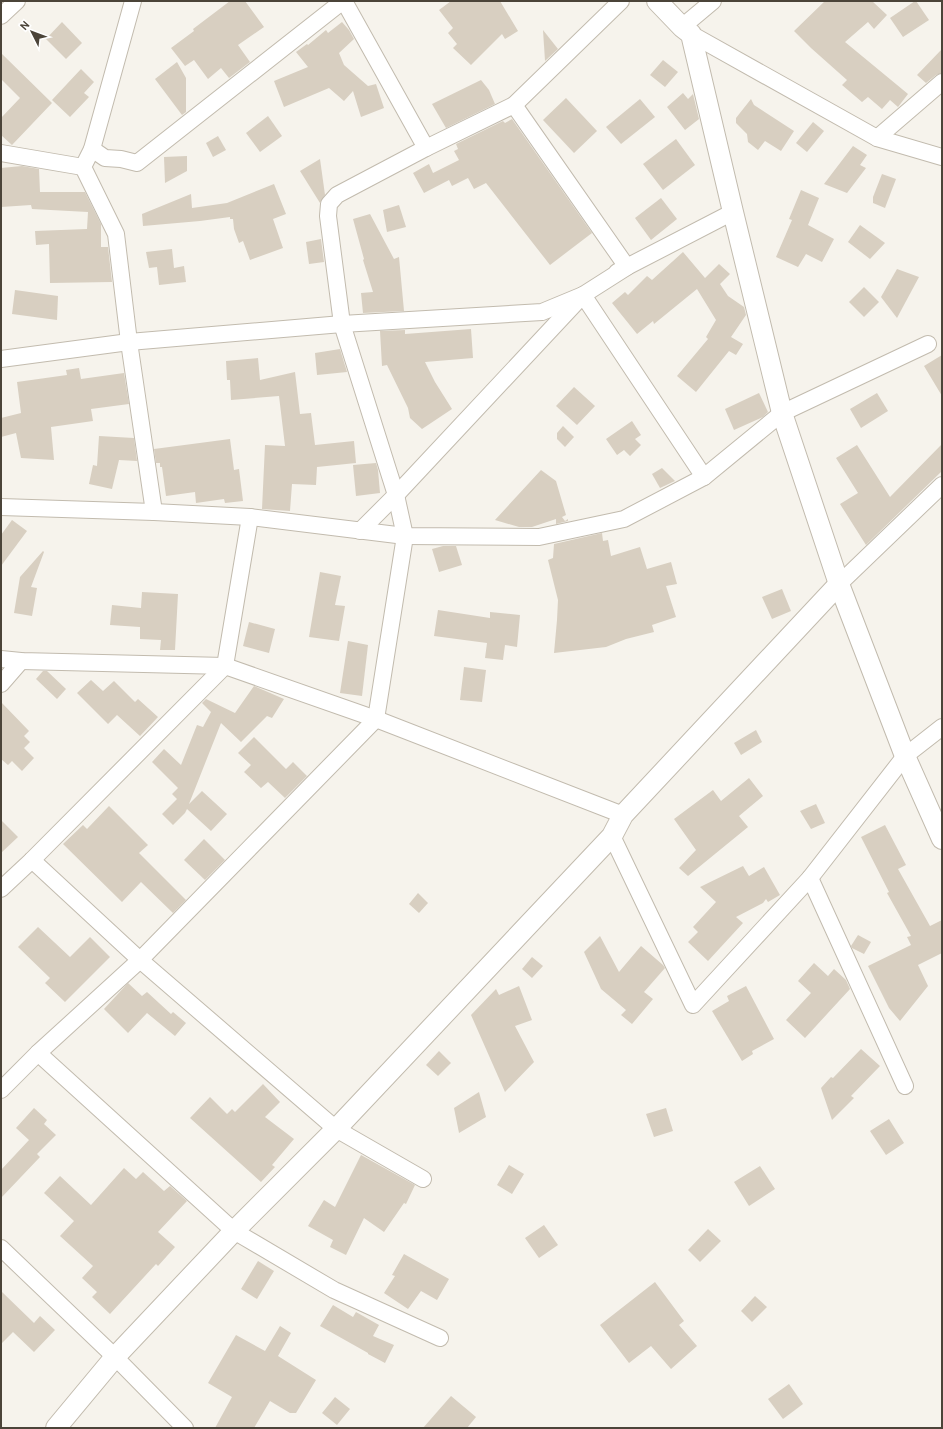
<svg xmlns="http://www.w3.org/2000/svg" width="943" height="1429" font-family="Cabin,sans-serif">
	<rect width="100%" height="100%" fill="#f6f3ec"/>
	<g fill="#d8cfc1">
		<path d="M230 1H245L264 27 238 45 250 62 229 78 221 68 208 79 194 60 185 66 171 48 194 31 193 29Z"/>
		<path d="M451 1H500L518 31 505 39 502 34 471 65 453 48 457 44 448 33 453 28 439 10Z"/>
		<path d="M825 1H872L887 15 874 29 868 22 845 42 908 94 898 107 890 100 882 109 868 97 862 102 842 85 847 80 811 48 794 31Z"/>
		<path d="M915 1H916L929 20 903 37 890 18Z"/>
		<path d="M62 22 82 43 66 59 46 39Z"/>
		<path d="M342 22 349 30 354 39 339 53 344 65 368 86 376 84 384 108 361 117 353 91 344 101 329 88 284 107 274 81 308 67 296 52 307 44 308 45 326 30 328 33Z"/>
		<path d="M543 30 558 49 545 61Z"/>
		<path d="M942 49V73L936 75 926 83 917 75Z"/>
		<path d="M1 53 52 103 12 145 1 135V118L20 98 1 79Z"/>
		<path d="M663 60 678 72 665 87 650 75Z"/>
		<path d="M177 62 186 78V112L182 115 155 79Z"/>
		<path d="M81 69 94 82 84 93 89 97 70 117 52 100Z"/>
		<path d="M481 80 489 90 495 104 446 128 432 104Z"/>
		<path d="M683 93 688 99 693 94 699 119 685 130 667 107Z"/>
		<path d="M566 98 597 131 574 153 543 120Z"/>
		<path d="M640 99 655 117 621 144 606 127Z"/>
		<path d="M751 99 754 105 794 131 781 151 765 141 758 150 748 142 747 134 736 123V118Z"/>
		<path d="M268 116 282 136 260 152 246 133Z"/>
		<path d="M512 119 592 233 550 265 486 183 474 189 468 178 452 186 449 180 424 193 413 173 429 164 433 173 459 160 454 151 458 149 456 144 503 121 505 123Z"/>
		<path d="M813 122 824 131 807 152 796 143Z"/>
		<path d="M218 136 226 150 213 157 206 143Z"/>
		<path d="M676 139 695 165 663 190 643 164Z"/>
		<path d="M853 146 867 155 860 165 866 168 847 193 824 184Z"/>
		<path d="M187 156V171L165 183 164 157Z"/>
		<path d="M320 159 325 195 320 203 300 171Z"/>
		<path d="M22 166 39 169 40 192H85L101 224V247H108L112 282 50 283 49 244 36 245 35 231 87 229 88 212 32 209 31 205 1 207V168Z"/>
		<path d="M882 174 896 179 885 208 873 203V197Z"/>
		<path d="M274 184 286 214 273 219 283 248 250 260 243 241 239 243 234 229 233 219H230V217L200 221 143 226 142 214 191 194 192 208 227 203Z"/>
		<path d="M801 190 819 198 808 225 834 239 822 262 806 254 798 267 776 257 792 220 789 219Z"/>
		<path d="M661 198 677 219 651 240 635 218Z"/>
		<path d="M399 205 406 227 387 232 383 210Z"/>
		<path d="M370 214 394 259 399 257 404 311 363 313 361 293 373 292 363 260 364 259 353 219Z"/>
		<path d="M860 225 885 243 870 259 848 242Z"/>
		<path d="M321 239 324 262 309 264 306 242Z"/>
		<path d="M172 249 174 268 184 266 186 282 159 285 157 267 149 268 146 252Z"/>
		<path d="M683 252 705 278 719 264 730 274 720 284 728 296 744 307 746 315 731 337 743 344 736 355 729 351 696 392 677 376 708 339 706 337 716 320 697 289 654 324 653 321 637 334 612 303 625 292 628 295 647 276 652 280Z"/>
		<path d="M897 269 919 277 897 318 881 297Z"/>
		<path d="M864 287 879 302 864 317 849 302Z"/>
		<path d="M15 290 58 296 57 320 12 314Z"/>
		<path d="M471 329 473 358 425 362 435 382 452 409 422 429 410 418 408 408 387 365 382 366 380 331 405 330V334Z"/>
		<path d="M340 349 347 372 317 375 315 353Z"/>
		<path d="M942 355V396L924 366Z"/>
		<path d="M258 358 260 380 295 372 300 414 311 413 315 445 354 441 356 463 317 467 316 485 292 484 290 511 262 509 265 445 285 446 279 396 231 400 230 380H227L226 361Z"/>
		<path d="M79 368 81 379 124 373 129 404 91 409 93 421 51 427 54 460 21 458 16 433 1 437V418L21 413 17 382 67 375 66 370Z"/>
		<path d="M574 387 595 406 577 425 556 406Z"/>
		<path d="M759 393 768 412 763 417 734 430 725 409Z"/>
		<path d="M877 393 888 411 861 428 850 409Z"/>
		<path d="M632 421 641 435 635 439 641 445 630 456 624 450 617 455 606 439Z"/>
		<path d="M563 426 574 437 565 447 557 439V433Z"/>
		<path d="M99 436 134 438 137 461 119 460 112 489 89 484 93 465 97 466Z"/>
		<path d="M230 439 234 470 239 469 243 501 225 503 224 499 196 503 195 492 166 496 162 467H160V463H156L154 449Z"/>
		<path d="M942 444V471L866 545 840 504 858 493 836 458 857 445 890 497Z"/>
		<path d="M376 463 378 470 380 493 356 496 353 465Z"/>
		<path d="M662 468 675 481 660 488 652 474Z"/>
		<path d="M541 470 556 481 566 515 562 517 565 521 568 519V521L556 524V519L532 527H519L495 520Z"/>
		<path d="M12 520 27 531 1 566V535Z"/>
		<path d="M602 533 603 541 608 540 611 556 640 547 647 569 671 562 677 584 666 586 676 617 652 625 654 632 626 639 606 647 554 653 557 620 558 600 548 560 553 558 554 544Z"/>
		<path d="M443 546H456L462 565 439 572 432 549Z"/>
		<path d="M43 551 44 552 31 587 37 588 32 616 14 613 20 577Z"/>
		<path d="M320 572 341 576 335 605 345 606 339 641 309 637Z"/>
		<path d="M782 589 791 611 772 619 762 597Z"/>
		<path d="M142 592 178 594 175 650H160L161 640 140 639V627L110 625 112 605 141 608Z"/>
		<path d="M438 610 490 618V612L520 615 517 647 505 645 503 660 485 658 487 643 434 636Z"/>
		<path d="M249 622 275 629 269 653 243 646Z"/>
		<path d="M348 641 368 645 362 696 340 693Z"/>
		<path d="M464 667 486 670 482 702 460 700Z"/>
		<path d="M43 671H47L66 689 57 699 36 679Z"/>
		<path d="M91 680 103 691 114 681 135 702 138 699 158 717 140 736 117 715 108 724 77 693Z"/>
		<path d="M254 686 284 699 272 718 267 716 241 742 221 723 189 804 202 791 227 814 211 831 187 809 185 813 173 825 162 814 177 799 172 794 178 788 152 762 164 749 181 765 197 725 203 727 211 712 202 703 206 699 235 713Z"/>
		<path d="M1 702 29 731 24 736 30 742 24 748 34 758 22 771 12 761 8 765 1 759Z"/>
		<path d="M756 730 762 742 741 755 734 743Z"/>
		<path d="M254 737 286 769 293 762 307 776 285 798 268 782 261 788 244 772 251 765 238 753Z"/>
		<path d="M749 778 763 796 739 816 748 827 688 876 679 868 696 850 674 819 713 790 721 801Z"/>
		<path d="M816 804 825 823 811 829 800 811Z"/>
		<path d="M109 806 148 845 139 853 186 900 173 913 141 882 122 902 63 844 83 825 87 829Z"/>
		<path d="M1 820 18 837 1 853Z"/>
		<path d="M885 825 906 865 898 869 930 926 942 920V953L918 965 928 986 900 1021 889 1008 868 966 911 945 907 937 911 936 887 893 889 892 861 837Z"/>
		<path d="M204 839 225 860 205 880 184 860Z"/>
		<path d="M743 866 749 876 764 867 780 895 768 902 766 899 763 903 736 917 743 923 708 961 688 942 698 932 693 927 716 902 700 887Z"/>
		<path d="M418 893 428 903 419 913 409 904Z"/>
		<path d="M38 927 70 957 90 937 110 957 65 1002 45 983 50 978 18 947Z"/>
		<path d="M858 935 871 942 864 954 852 948 851 946Z"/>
		<path d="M600 936 619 972 641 946 663 965 665 968 644 992 653 999 632 1024 621 1015 626 1010 601 989 584 952Z"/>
		<path d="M532 957 543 966 532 978 522 969Z"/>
		<path d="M814 963 828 976 834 969 846 980 850 989 805 1038 786 1020 811 993 798 981Z"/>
		<path d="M128 983 142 996 147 992 171 1014 173 1012 186 1023 175 1036 147 1013 128 1033 104 1009Z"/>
		<path d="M519 986 532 1020 515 1026 534 1062 505 1092 471 1015 496 989 499 995Z"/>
		<path d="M746 986 774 1039 752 1051 753 1054 742 1061 712 1011 729 1001 727 996Z"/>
		<path d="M861 1049 880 1066 851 1096 854 1098 832 1120 821 1088 831 1077 833 1078Z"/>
		<path d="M439 1051 451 1063 438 1076 426 1065Z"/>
		<path d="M263 1084 280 1102 265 1117 294 1139 272 1165 275 1167 261 1182 190 1118 210 1097 227 1114 232 1109 235 1112Z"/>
		<path d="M479 1092 486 1117 459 1133 454 1108Z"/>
		<path d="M34 1108 47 1120 44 1124 56 1135 37 1154 40 1157 1 1198V1170L29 1140 16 1128Z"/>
		<path d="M666 1108 673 1131 654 1137 646 1114Z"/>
		<path d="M889 1119 904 1143 886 1155 870 1131Z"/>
		<path d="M361 1155 415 1185 406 1204 404 1203 384 1232 364 1218 346 1255 330 1247 333 1240 308 1226 324 1200 335 1207Z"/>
		<path d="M509 1165 524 1174 512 1194 497 1185Z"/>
		<path d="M760 1166 775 1189 749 1206 734 1182Z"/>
		<path d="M124 1168 136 1179 143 1172 164 1191 170 1186 187 1201 158 1232 175 1247 158 1266 156 1264 110 1314 92 1297 97 1292 82 1278 93 1266 60 1236 74 1221 44 1193 60 1176 91 1205Z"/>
		<path d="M544 1225 558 1245 539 1258 525 1238Z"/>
		<path d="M708 1229 721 1241 700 1262 688 1250Z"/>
		<path d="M404 1254 449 1279 437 1300 421 1291 408 1309 384 1293 395 1276 392 1275Z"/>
		<path d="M258 1261 274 1271 257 1299 241 1289Z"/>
		<path d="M655 1282 684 1321 679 1325 697 1346 671 1369 651 1346 629 1363 600 1325Z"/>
		<path d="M1 1291 34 1323 40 1316 55 1330 34 1352 13 1332 1 1344Z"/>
		<path d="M755 1296 767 1307 752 1322 741 1311Z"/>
		<path d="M333 1305 353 1317 356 1312 379 1325 373 1336 394 1345 385 1363 368 1354V1353L320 1326Z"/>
		<path d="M280 1326 291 1333 278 1356 316 1380 296 1413H290L270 1401 254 1428H215L232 1397 208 1383 236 1335 265 1351Z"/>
		<path d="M789 1384 803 1404 783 1419 768 1399Z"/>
		<path d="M451 1396 476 1417 467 1428H423Z"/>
		<path d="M335 1397 350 1409 337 1425 322 1413Z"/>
	</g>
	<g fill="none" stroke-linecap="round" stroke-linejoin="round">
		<g stroke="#c2bbae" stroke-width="18">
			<g id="minor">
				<path d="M344 1 426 148"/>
				<path d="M1 16 17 1"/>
				<path d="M682 27 713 1"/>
				<path d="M691 34 877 138 942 157"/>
				<path d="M877 138 942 82"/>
				<path d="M92 149 105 158 121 159 137 163 343 1"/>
				<path d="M1 153 83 167 92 149 133 1"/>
				<path d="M83 167 116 234 129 342 154 512"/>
				<path d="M617 272 733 212"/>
				<path d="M1 359 129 342 342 324 542 312 583 295 704 477"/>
				<path d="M1 507 154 512 250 517 405 536 539 537 624 519 704 477 782 413 928 344"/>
				<path d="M360 531 396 495 583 295 627 267 514 105"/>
				<path d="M839 584 942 485"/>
				<path d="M1 659 21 661 225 666 376 719 623 815"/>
				<path d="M1 684 21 661"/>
				<path d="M612 836 693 1005 810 878 905 756 942 727"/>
				<path d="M32 860 140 960 336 1129 423 1179"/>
				<path d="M810 878 905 1086"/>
				<path d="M1 889 32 860 225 666 250 517"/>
				<path d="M38 1053 234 1231 334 1290 440 1338"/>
				<path d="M1 1090 38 1053 140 960 376 719 405 536 396 495 342 324 328 216 329 204 337 195 426 148 514 105 621 1"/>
				<path d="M1 1248 115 1357 185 1428"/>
			</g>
		</g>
		<g stroke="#c2bbae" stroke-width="22">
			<g id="tertiary">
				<path d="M657 1 682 27 691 34 733 212 782 413 839 584 905 756 942 839"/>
				<path d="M56 1428 115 1357 234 1231 336 1129 612 836 623 815 839 584"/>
			</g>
		</g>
		<use href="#minor" stroke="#fff" stroke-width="16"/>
		<use href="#tertiary" stroke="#fff" stroke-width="20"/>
	</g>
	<rect width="943" height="1429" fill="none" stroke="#4b4439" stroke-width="4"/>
	<g transform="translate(32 32) rotate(312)" stroke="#ffffff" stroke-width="3" paint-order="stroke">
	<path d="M0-3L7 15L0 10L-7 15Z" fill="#4b4439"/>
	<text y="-6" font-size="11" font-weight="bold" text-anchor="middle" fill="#4b4439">N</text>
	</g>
</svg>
